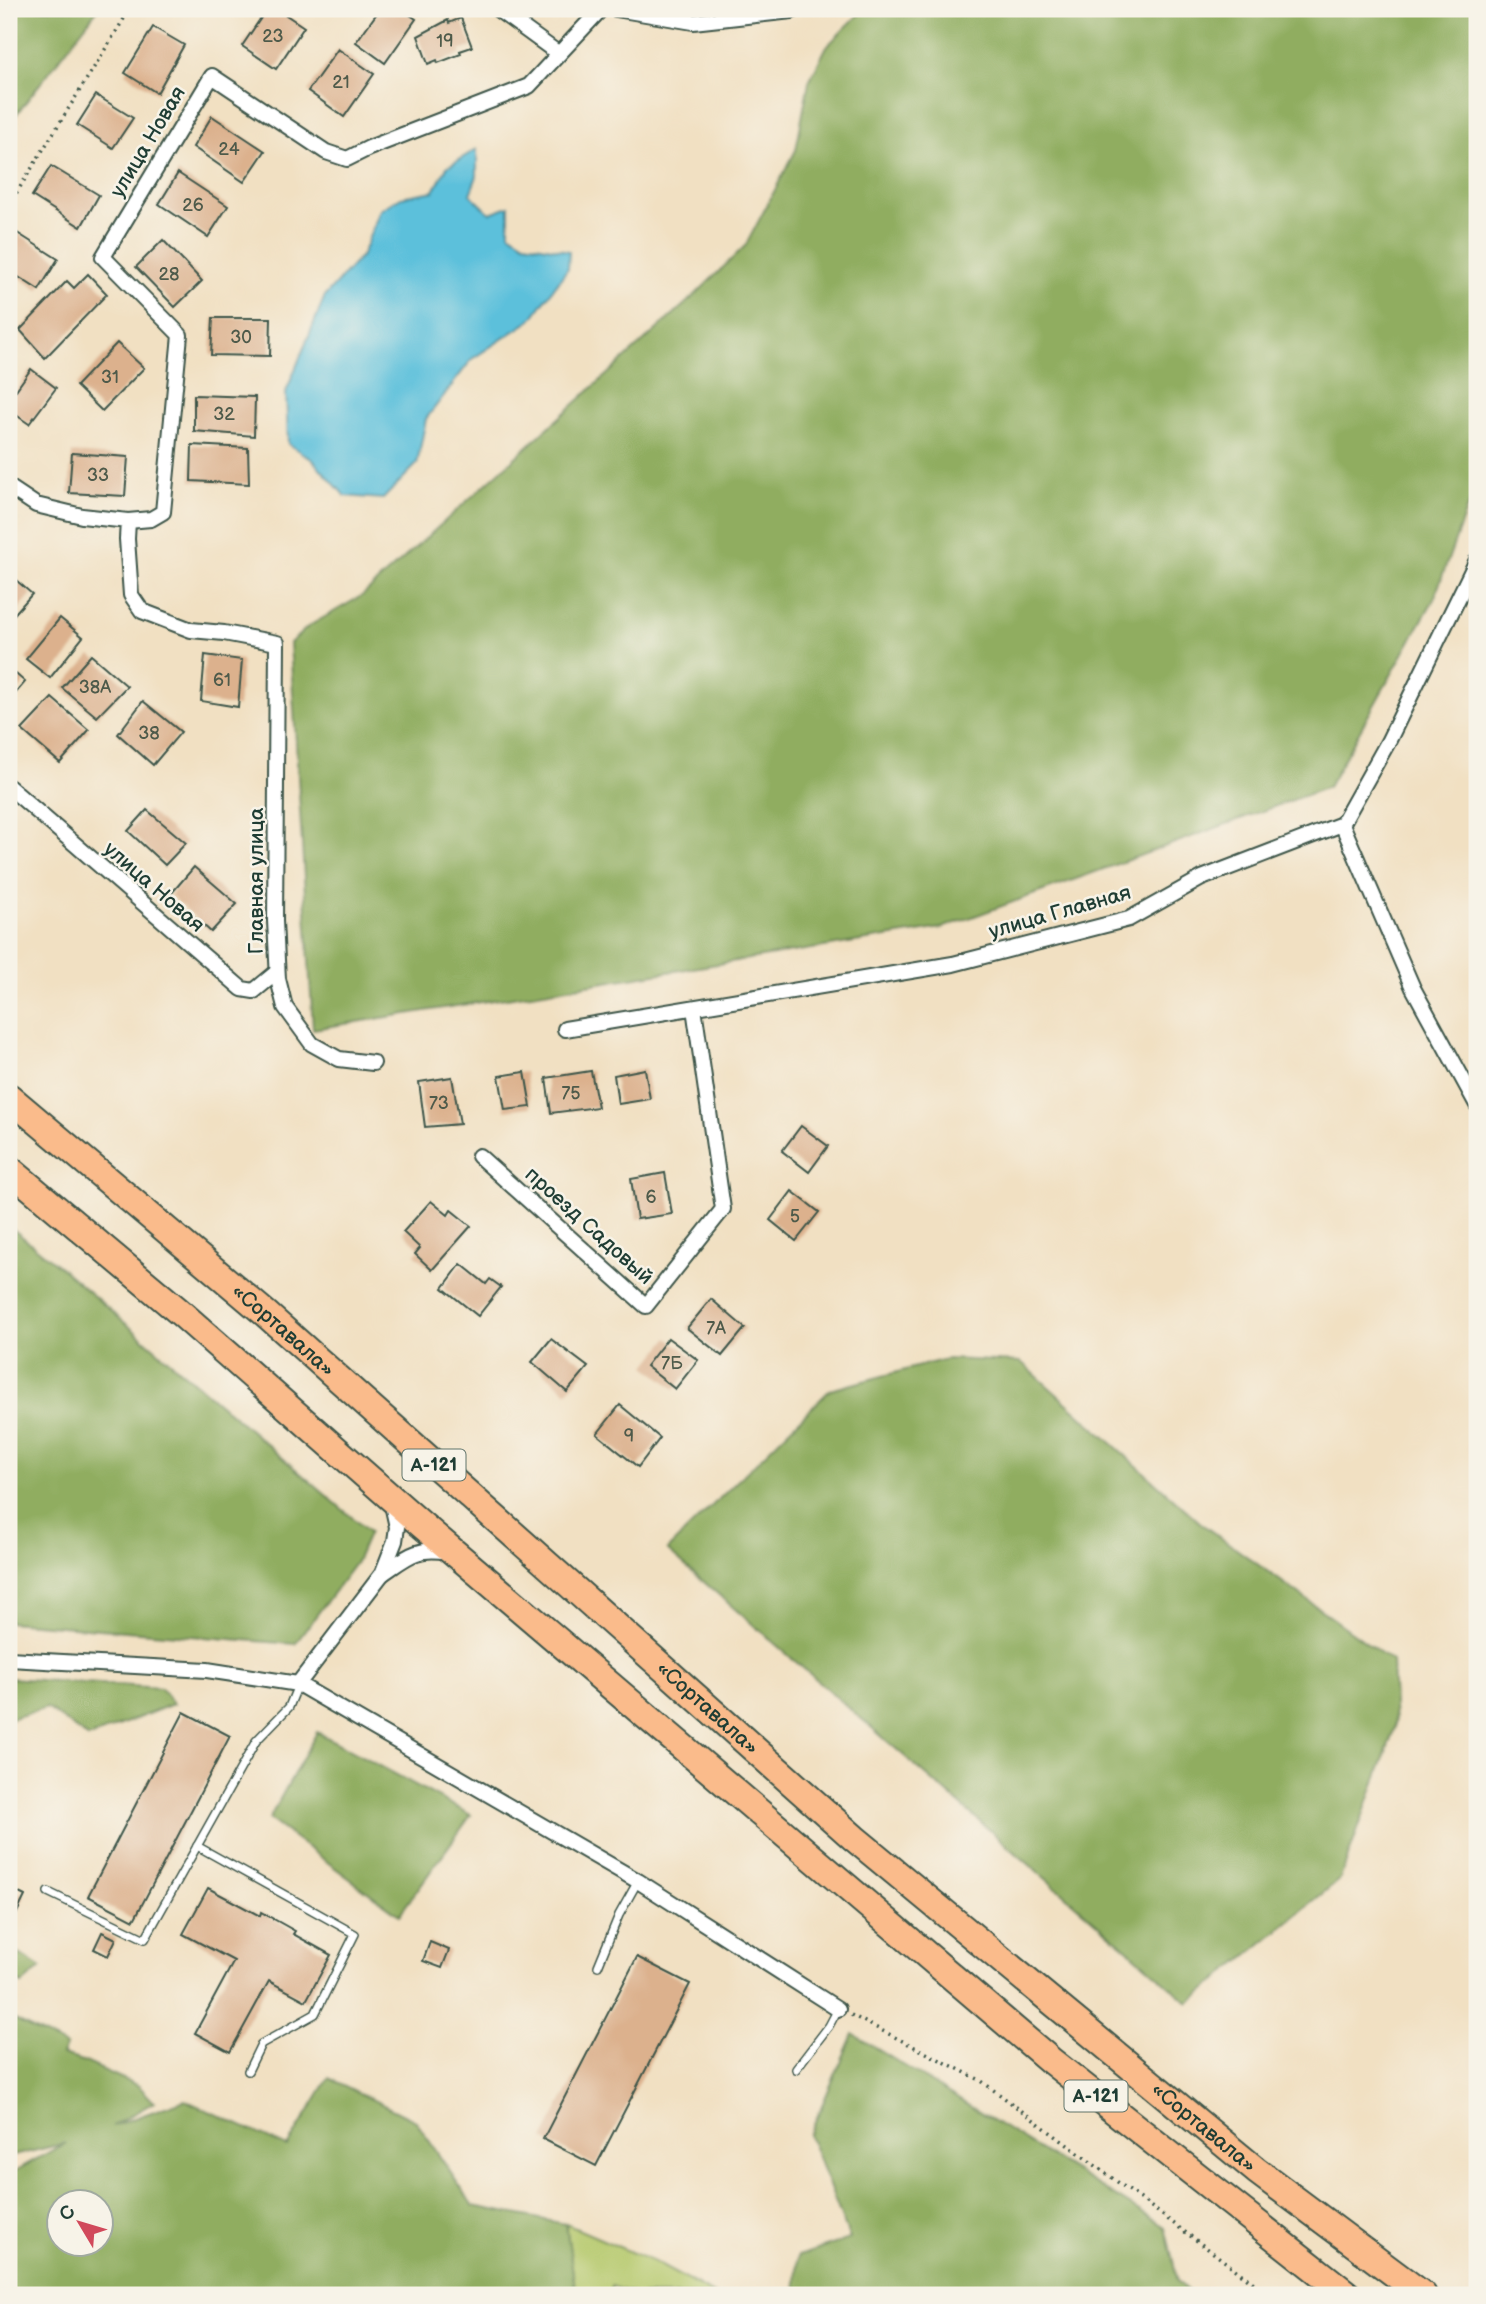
<svg xmlns="http://www.w3.org/2000/svg" width="1486" height="2304" font-family="'Balsamiq Sans',sans-serif">
	<rect width="100%" height="100%" fill="#f7f3e8"/>
	<filter id="ink" filterUnits="userSpaceOnUse"><feTurbulence type="fractalNoise" baseFrequency=".0143" numOctaves="2"/><feDisplacementMap in="SourceGraphic" scale="14" xChannelSelector="R" yChannelSelector="G"/><feConvolveMatrix kernelMatrix="1 2 1 2 8 2 1 2 1" color-interpolation-filters="sRGB"/></filter>
	<filter id="wash" filterUnits="userSpaceOnUse"><feTurbulence type="fractalNoise" baseFrequency=".00686" numOctaves="4" result="noise"/><feDisplacementMap in="SourceGraphic" scale="28" xChannelSelector="R" yChannelSelector="G"/><feGaussianBlur stdDeviation="1.57" result="paint"/><feColorMatrix in="noise" values="0 0 0 0 0 0 0 0 0 0 0 0 0 0 0 0 0 1.4 0 .05"/><feComposite in="paint" operator="in"/></filter>
	<g filter="url(#wash)">
		<rect width="100%" height="100%" fill="#f1e0c2"/>
		<path fill="#b6c96d" stroke="#6a8350" stroke-width="2" d="M566 2224 654 2262 715 2295H637L612 2286 610 2295H576Z"/>
		<g fill="#90ad60" stroke="#58754a" stroke-width="2" fill-rule="evenodd">
			<path d="M9 9H98L12 120 9 130Z"/>
			<path d="M864 9H1477V492L1466 510 1434 599 1328 787 942 928 313 1029 290 643 309 626 363 595 695 295 746 245 796 150 809 81 827 46Z"/>
			<path d="M9 1226 61 1268 369 1532 356 1562 295 1644 9 1622Z"/>
			<path d="M946 1359 1021 1362 1203 1525 1392 1661 1395 1727 1340 1879 1189 2003 667 1550 830 1390Z"/>
			<path d="M9 1678 161 1688 173 1704 88 1738 47 1708 9 1719Z"/>
			<path d="M317 1732 471 1815 399 1915 269 1819Z"/>
			<path d="M9 1947 41 1968 22 1984 9 1978Z"/>
			<path d="M9 2017 66 2046 62 2055 83 2061 139 2086 154 2102 112 2126 185 2100 287 2147 329 2078 416 2121 473 2206 566 2224 576 2295H9V2174L66 2143 9 2157ZM60 2202H102V2244H60Z"/>
			<path d="M853 2034 1165 2227 1178 2282 1192 2295H795L798 2256 850 2239 809 2135Z"/>
		</g>
		<path fill="#5cc0db" stroke="#3e7e88" stroke-width="2" d="M477 149V176L470 194 490 213 509 206V233L525 243 569 251 568 268 531 320 472 359 426 419 417 464 383 499 345 496 313 460 288 444 286 392 325 296 362 255 380 210 401 197 434 191 447 167Z"/>
		<g id="blocks">
			<g fill="#dcb18d">
				<path d="M267 9H277L304 27 276 69 242 46Z"/>
				<path d="M380 9H401L416 19 385 63 356 42Z"/>
				<path d="M461 18 472 47 460 51 461 54 438 63 437 60 428 64 418 36 448 20 449 23Z"/>
				<path d="M153 27 184 45 157 93 125 73Z"/>
				<path d="M338 49 374 74 344 117 308 91Z"/>
				<path d="M96 95 133 118 113 148 77 125Z"/>
				<path d="M212 116 265 151 244 182 193 147Z"/>
				<path d="M51 166 99 195 81 227 32 196Z"/>
				<path d="M178 173 228 206 208 237 159 204Z"/>
				<path d="M11 229 58 259 39 290 9 271V232Z"/>
				<path d="M163 240 202 281 175 307 136 267Z"/>
				<path d="M88 274 107 294 45 358 20 330 67 281 74 288Z"/>
				<path d="M213 318H271L270 356 211 355Z"/>
				<path d="M117 343 144 368 102 411 76 386Z"/>
				<path d="M31 369 56 388 29 424 9 410V400Z"/>
				<path d="M194 395 255 397 254 436 194 431Z"/>
				<path d="M192 445 248 448 249 484 191 481Z"/>
				<path d="M72 453 128 457 125 496 69 493Z"/>
				<path d="M9 574 32 594 9 620Z"/>
				<path d="M60 618 83 637 50 678 26 659Z"/>
				<path d="M91 655 127 686 97 717 62 688Z"/>
				<path d="M205 655 242 660 238 707 201 701Z"/>
				<path d="M9 668 25 682 9 701Z"/>
				<path d="M52 698 89 730 60 763 22 730Z"/>
				<path d="M143 701 181 732 153 765 118 734Z"/>
				<path d="M147 810 186 843 165 865 128 831Z"/>
				<path d="M194 867 237 904 211 932 170 895Z"/>
				<path d="M645 1069 650 1099 618 1104 614 1075Z"/>
				<path d="M591 1071 598 1107 551 1113 546 1078Z"/>
				<path d="M525 1072 531 1107 505 1110 499 1076Z"/>
				<path d="M452 1077 460 1124 425 1127 419 1082Z"/>
				<path d="M801 1126 828 1146 809 1172 782 1151Z"/>
				<path d="M665 1173 672 1214 637 1219 631 1179Z"/>
				<path d="M792 1191 819 1212 796 1241 770 1220Z"/>
				<path d="M431 1201 448 1215 451 1210 471 1226 432 1270 415 1254 420 1248 403 1232Z"/>
				<path d="M461 1264 486 1284 490 1279 501 1287 478 1316 443 1288Z"/>
				<path d="M711 1299 745 1328 722 1356 687 1328Z"/>
				<path d="M668 1338 698 1360 675 1389 646 1366Z"/>
				<path d="M551 1339 588 1367 567 1392 532 1362Z"/>
				<path d="M620 1405 660 1438 638 1467 597 1434Z"/>
				<path d="M184 1712 230 1736 134 1920 88 1896Z"/>
				<path d="M9 1888 25 1896 12 1923 9 1921Z"/>
				<path d="M208 1888 260 1916 261 1912 295 1931 293 1934 331 1955 306 2001 269 1981 230 2052 195 2033 234 1961 183 1934Z"/>
				<path d="M102 1932 116 1939 108 1956 94 1949Z"/>
				<path d="M430 1942 449 1950 442 1968 423 1961Z"/>
				<path d="M637 1957 690 1984 596 2166 543 2139Z"/>
			</g>
		</g>
	</g>
	<g filter="url(#ink)">
		<use href="#blocks" fill-opacity="0" stroke="#3e5549" stroke-width="2"/>
		<g fill="none" stroke-linecap="round" stroke-linejoin="round">
			<g stroke="#3e5549" stroke-width="10">
				<g id="lane">
					<path d="M197 1846 355 1934 315 2014 261 2044 248 2071"/>
					<path d="M48 1892 145 1939 256 1741 289 1707 298 1685"/>
					<path d="M598 1966 619 1915 638 1881"/>
					<path d="M796 2069 829 2026 838 2009"/>
				</g>
			</g>
			<g stroke="#3e5549" stroke-width="18">
				<g id="street">
					<path d="M497 9 559 54"/>
					<path d="M616 9 693 22 792 11 797 9"/>
					<path d="M9 487 36 505 82 516 128 521 127 539 131 595 142 611 191 630 224 633 277 643 275 921 278 979 285 1007 312 1044 339 1059 373 1063"/>
					<path d="M128 521 151 519 163 512 180 335 103 257 212 76 326 152 347 159 369 148 529 86 601 9"/>
					<path d="M9 787 242 989 254 991 277 972"/>
					<path d="M1342 824 1413 988 1477 1105"/>
					<path d="M565 1029 953 964 1129 919 1202 878 1342 824 1388 742 1477 560"/>
					<path d="M479 1156 646 1306 723 1209 694 1008"/>
					<path d="M382 1574C406 1558 416 1546 447 1552"/>
					<path d="M9 1659 207 1670 298 1684 638 1881 838 2009"/>
					<path d="M298 1684 382 1574 395 1541 397 1527 391 1500"/>
				</g>
			</g>
			<g stroke="#3e5549" stroke-width="30">
				<g id="highway">
					<path id="s1" d="M9 1097 266 1314 854 1838 1257 2171 1423 2295"/>
					<path d="M9 1169 182 1314 422 1525 1050 2060 1348 2295"/>
				</g>
			</g>
			<g stroke="#3e5549" stroke-width="3.5" stroke-dasharray="2 5" stroke-linecap="butt">
				<path d="M9 205 130 9"/>
				<path d="M851 2015 980 2080 1270 2295"/>
			</g>
			<use href="#lane" stroke="#fff" stroke-width="7"/>
			<use href="#street" stroke="#fff" stroke-width="14"/>
			<use href="#highway" stroke="#fabb8b" stroke-width="26"/>
		</g>
	</g>
	<g text-anchor="middle" dominant-baseline="central" stroke-width="5" stroke-linejoin="round" paint-order="stroke">
		<g font-size="18" fill="#4e5a4a">
			<text x="273" y="36">23</text>
			<text x="445" y="41">19</text>
			<text x="341" y="82">21</text>
			<text x="229" y="149">24</text>
			<text x="193" y="205">26</text>
			<text x="169" y="274">28</text>
			<text x="241" y="337">30</text>
			<text x="110" y="377">31</text>
			<text x="224" y="414">32</text>
			<text x="98" y="475">33</text>
			<text x="222" y="680">61</text>
			<text x="95" y="687">38А</text>
			<text x="149" y="733">38</text>
			<text x="571" y="1093">75</text>
			<text x="439" y="1103">73</text>
			<text x="651" y="1197">6</text>
			<text x="795" y="1216">5</text>
			<text x="716" y="1328">7А</text>
			<text x="672" y="1363">7Б</text>
			<text x="629" y="1436">9</text>
		</g>
		<g fill="#f7f3e8" stroke="#60746a" stroke-width="2">
			<rect x="402.5" y="1449.5" width="63" height="31" rx="5"/>
			<rect x="1064.5" y="2080.5" width="63" height="31" rx="5"/>
		</g>
		<g font-size="19" font-weight="bold" fill="#1f3d34">
			<text x="434" y="1465">А-121</text>
			<text x="1096" y="2096">А-121</text>
		</g>
		<g font-size="21" fill="#1f3d34" stroke="#f7f3e8">
			<text transform="translate(148 142) rotate(-59)">улица Новая</text>
			<text transform="translate(256 881) rotate(-90)">Главная улица</text>
			<text transform="translate(154 887) rotate(41)">улица Новая</text>
			<text transform="translate(1060 912) rotate(-16)">улица Главная</text>
			<text transform="translate(589 1226) rotate(42)">проезд Садовый</text>
			<text stroke="none"><textPath href="#s1" startOffset="360">«Сортавала»</textPath></text>
			<text stroke="none"><textPath href="#s1" startOffset="928">«Сортавала»</textPath></text>
			<text stroke="none"><textPath href="#s1" startOffset="1578">«Сортавала»</textPath></text>
		</g>
	</g>
	<rect width="1486" height="2304" fill="none" stroke="#f7f3e8" stroke-width="35"/>
	<g transform="translate(80 2223) rotate(308)"><circle r="33" fill="#f7f3e8" stroke="#a1aaa0" stroke-width="2"/>
	<path d="M0-5L12 26L0 18L-12 26Z" fill="#d1495b"/>
	<text y="-10" font-size="19" font-weight="bold" text-anchor="middle" fill="#1f3d34">С</text>
	</g>
</svg>
